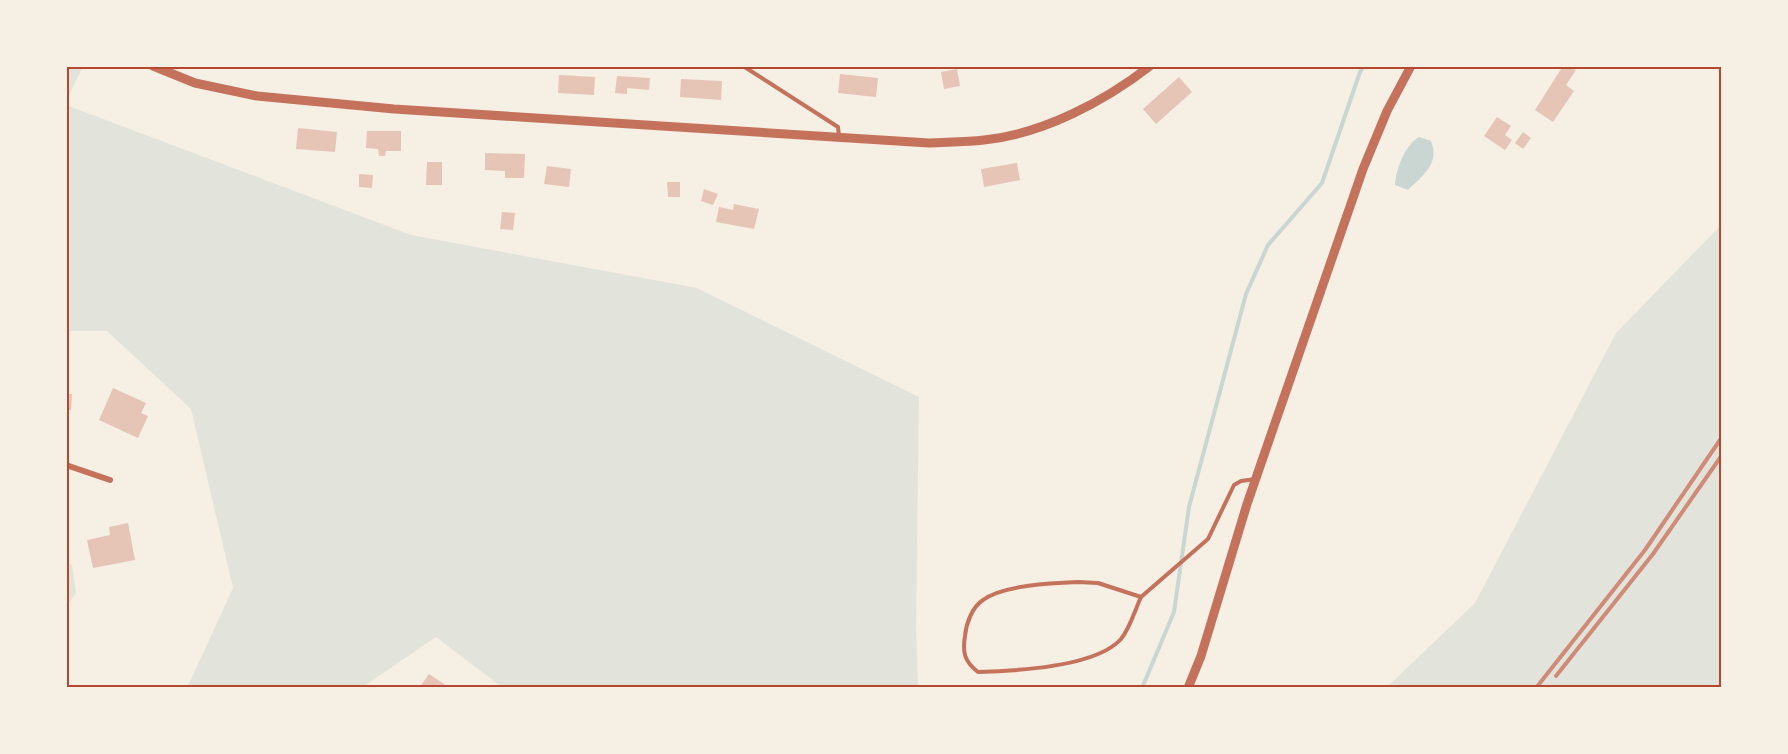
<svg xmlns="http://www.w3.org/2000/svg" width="1788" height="754" font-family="Quicksand,sans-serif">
	<rect width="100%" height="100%" fill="#f6efe4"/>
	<g fill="#e2e4dc">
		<path d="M66 66H83L66 102Z"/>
		<path d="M66 105 411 235 697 288 919 397 916 628 918 688H503L436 637 361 688H187L233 588 191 409 107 331H66Z"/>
		<path d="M1722 224V688H1386L1475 603 1616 333Z"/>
		<path d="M66 562 72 565 76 594 66 606Z"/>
	</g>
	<path fill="#c9d6d2" d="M1419 137 1431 141C1440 164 1423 175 1408 190L1395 185C1396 169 1405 145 1419 137Z"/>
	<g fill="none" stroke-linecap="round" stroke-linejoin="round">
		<path stroke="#c9d6d2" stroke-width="4" d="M1142 688 1174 612 1189 507 1246 294 1268 245 1322 183 1360 72 1364 66"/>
	</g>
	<g fill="#e6c5b7">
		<path d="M1563 66 1576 70 1566 85 1574 91 1553 122 1535 110Z"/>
		<path d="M957 69 960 86 944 89 941 72Z"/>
		<path d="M840 74 878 78 876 97 838 93Z"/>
		<path d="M559 75 595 77 594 95 558 93Z"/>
		<path d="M617 76 650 78 649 90 627 88V94L615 93Z"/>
		<path d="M1179 77 1192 92 1156 124 1143 109Z"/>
		<path d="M681 79 722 81 721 100 680 97Z"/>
		<path d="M1497 117 1511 126 1505 135 1512 140 1505 150 1484 136Z"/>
		<path d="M298 128 337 132 335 152 296 149Z"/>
		<path d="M367 131H401V151H386L385 156H379L378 149 366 148Z"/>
		<path d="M1523 132 1531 138 1523 149 1515 143Z"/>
		<path d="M485 153 525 154 524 178H505V171L485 170Z"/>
		<path d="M427 162H442V185H426Z"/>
		<path d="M1017 163 1020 180 984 187 981 169Z"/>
		<path d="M547 166 571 169 569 187 544 184Z"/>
		<path d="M359 174 373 175 372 188 359 187Z"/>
		<path d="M667 182H680V197H668Z"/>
		<path d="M704 189 718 194 713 205 701 201Z"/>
		<path d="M734 204 759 209 754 229 716 222 719 207 733 210Z"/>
		<path d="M502 212 515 213 513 230 500 229Z"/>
		<path d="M113 388 146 403 141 413 148 416 138 438 99 420Z"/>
		<path d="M66 394H72L71 410H66Z"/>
		<path d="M128 523 135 560 93 568 87 540 110 535 109 527Z"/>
		<path d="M429 674 450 688H419Z"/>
	</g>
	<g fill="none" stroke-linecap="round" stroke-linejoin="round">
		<g stroke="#c5725c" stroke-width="4">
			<path d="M743 66 838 127 839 136"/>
			<path d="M1078 582 1098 583 1141 597C1135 610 1130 628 1121 639 1096 667 1015 671 978 672 965 662 962 653 965 636 966 624 972 607 983 600 1003 585 1053 583 1078 582Z"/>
			<path d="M1141 597 1208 539 1234 485 1241 481 1256 479"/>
		</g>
		<path stroke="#c5725c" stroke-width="6" d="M66 465 110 480"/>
		<g stroke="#c5725c" stroke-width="9">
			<path d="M153 66 195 83 257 96 394 109 929 143C948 142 966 142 984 140 1043 134 1105 101 1150 66"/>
			<path d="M1188 688 1201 656 1247 504 1363 169 1387 111 1411 66"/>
		</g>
		<g stroke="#cf8b77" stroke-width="4">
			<path d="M1556 676 1653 554 1722 455"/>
			<path d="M1536 688 1645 550 1722 437"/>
		</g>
	</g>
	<rect width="1788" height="754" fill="none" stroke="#f6efe4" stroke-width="135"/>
	<rect x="68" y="68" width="1652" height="618" fill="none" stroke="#b5482f" stroke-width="2"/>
</svg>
